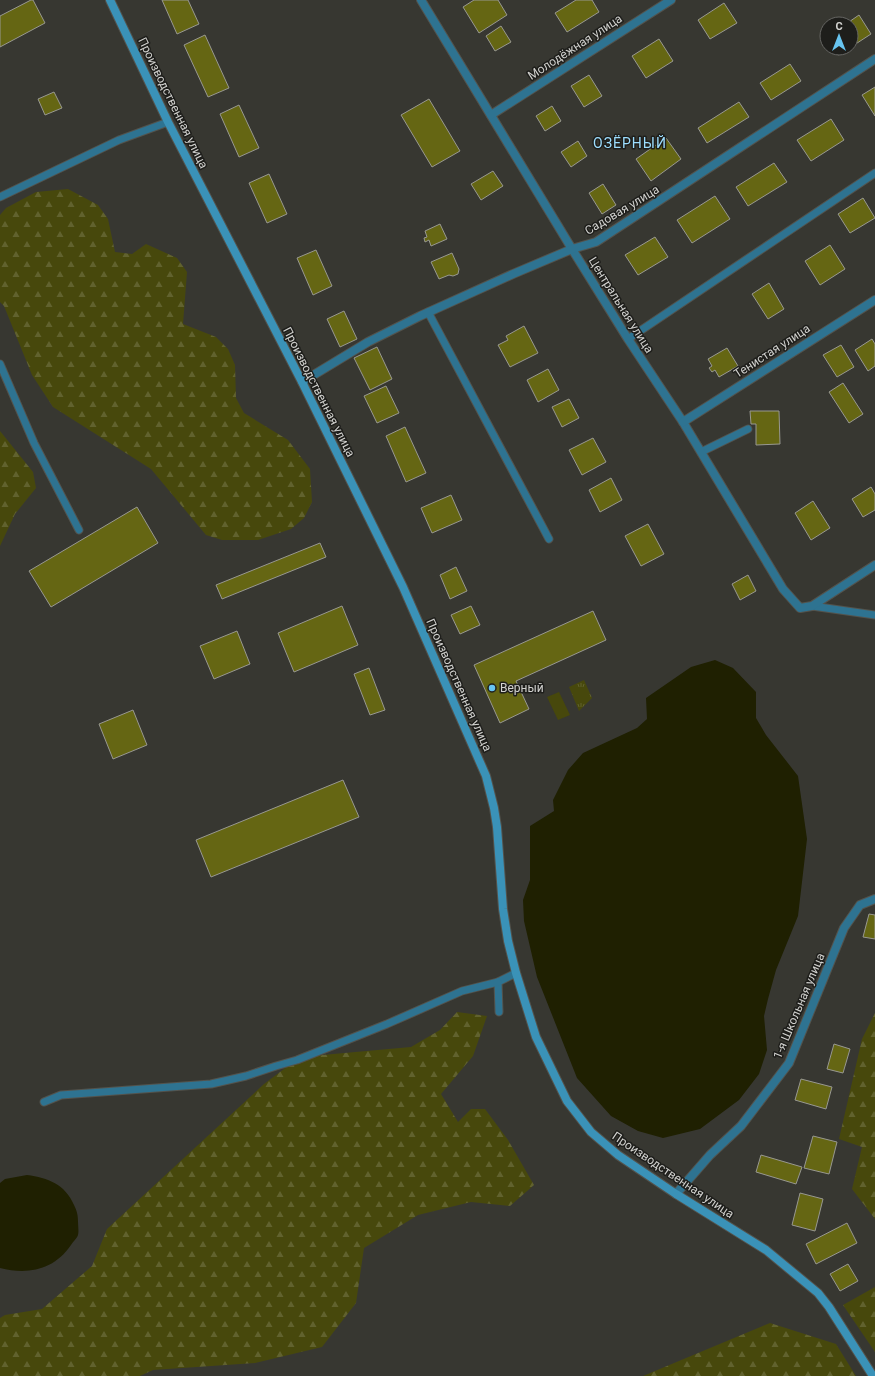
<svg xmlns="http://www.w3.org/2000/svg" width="875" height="1376" font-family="Roboto,sans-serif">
	<defs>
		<pattern id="grass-tufts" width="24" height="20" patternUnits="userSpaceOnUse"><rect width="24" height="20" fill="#47480c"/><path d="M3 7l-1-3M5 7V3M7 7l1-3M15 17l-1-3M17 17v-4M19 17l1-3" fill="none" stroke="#61622e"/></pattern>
		<pattern id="forest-firs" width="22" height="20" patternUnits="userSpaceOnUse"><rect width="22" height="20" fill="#47480c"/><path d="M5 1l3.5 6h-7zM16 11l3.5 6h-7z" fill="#61622e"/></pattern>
	</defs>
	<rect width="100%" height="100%" fill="#373731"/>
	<path fill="url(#grass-tufts)" d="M584 680 592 698 579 711 569 687Z"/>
	<g fill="url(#forest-firs)">
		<path d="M68 189 98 205 108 219 115 252 132 254 146 244 177 258 187 272 183 324 216 337 228 349 235 365 236 398 244 413 288 440 310 469 312 502 304 518 291 529 258 540H222L206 535 151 469 53 407 32 375 4 306 0 302V215L6 208 36 192Z"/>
		<path d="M0 431 33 472 36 488 15 514 0 546Z"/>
		<path d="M457 1012 487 1016 473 1056 441 1094 458 1122 471 1109H485L508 1140 534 1185 510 1206 471 1202 418 1215 364 1248 356 1303 322 1347 255 1363 153 1370 140 1376H0V1318L5 1315 42 1309 92 1266 107 1229 264 1084 300 1057 411 1047 440 1030Z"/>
		<path d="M875 1013V1219L852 1189 862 1147 839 1139 862 1039Z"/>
		<path d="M875 1287V1352L843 1305Z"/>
		<path d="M770 1323 836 1344 856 1376H643Z"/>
	</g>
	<path fill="#47480c" d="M559 692 570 715 558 720 547 697Z"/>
	<g fill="#1f2001">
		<path d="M715 660 733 668 756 692V718L766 735 798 776 807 839 798 916 776 970 768 999 764 1016 767 1050 759 1074 739 1100 700 1129 663 1138 638 1131 611 1116 577 1078 537 977 524 921 523 900 530 880V826L554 811 553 800 568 770 583 753 637 728 647 719 646 698 691 667Z"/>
		<path d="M27 1175C48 1178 65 1184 74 1205 77 1211 78 1215 78 1222 78 1226 79 1231 78 1235 77 1238 73 1242 71 1245 54 1270 28 1275 0 1268V1183L5 1179Z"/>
	</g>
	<g fill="#656613" stroke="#989891">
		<path d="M31 0H33L45 23 0 47V16Z"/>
		<path d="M162 0H188L199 24 177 34Z"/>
		<path d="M474 0H498L507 15 479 33 463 7Z"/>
		<path d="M576 0H592L599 12 567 32 555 13Z"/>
		<path d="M724 3 737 23 710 39 698 20Z"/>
		<path d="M859 15 871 34 851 47V24H846Z"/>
		<path d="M501 26 511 42 495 51 486 36Z"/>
		<path d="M205 35 229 88 208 97 184 45Z"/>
		<path d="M659 39 673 61 646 78 632 56Z"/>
		<path d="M833 48H849L838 55Z"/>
		<path d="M790 64 801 81 771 100 760 83Z"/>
		<path d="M589 75 602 96 584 107 571 86Z"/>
		<path d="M875 87V116L862 95Z"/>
		<path d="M54 92 62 108 45 115 38 99Z"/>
		<path d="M429 99 460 151 432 167 401 115Z"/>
		<path d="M739 102 749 117 707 143 698 128Z"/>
		<path d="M239 105 259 148 239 157 220 114Z"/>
		<path d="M552 106 561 121 545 131 536 116Z"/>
		<path d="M831 119 844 140 811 161 797 140Z"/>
		<path d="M666 138 681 159 651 181 636 159Z"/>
		<path d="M578 141 587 156 571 167 561 152Z"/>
		<path d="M774 163 787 182 748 206 736 187Z"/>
		<path d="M493 171 503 186 481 200 471 184Z"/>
		<path d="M269 174 287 214 267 223 249 183Z"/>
		<path d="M603 184 616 205 602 214 589 193Z"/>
		<path d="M715 196 730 219 692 243 677 220Z"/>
		<path d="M863 198 875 218 850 233 838 214Z"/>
		<path d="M440 224 447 239 431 246 429 240 425 242 424 238 427 237 425 231Z"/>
		<path d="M655 237 668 257 638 275 625 255Z"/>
		<path d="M830 245 845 269 820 285 805 261Z"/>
		<path d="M316 250 332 286 313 295 297 258Z"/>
		<path d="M452 253 459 269 458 274 453 276 449 275 439 279 431 262Z"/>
		<path d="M769 283 784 309 768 319 752 294Z"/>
		<path d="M344 311 357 339 340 347 327 319Z"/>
		<path d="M524 326 538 353 510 367 498 345 508 340 506 336Z"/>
		<path d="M872 339 875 344V366L868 371 855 350Z"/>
		<path d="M841 345 854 367 837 377 823 355Z"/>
		<path d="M377 347 392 379 370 390 354 358Z"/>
		<path d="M727 348 738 366 719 377 715 370 712 372 709 368 712 366 708 359Z"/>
		<path d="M548 369 559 390 538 402 527 380Z"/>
		<path d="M843 383 863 414 849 423 829 392Z"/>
		<path d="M386 386 399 413 377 423 364 396Z"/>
		<path d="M569 399 579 418 562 427 552 407Z"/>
		<path d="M750 411H779L780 444 756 445V424H751Z"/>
		<path d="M405 427 426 473 406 482 386 436Z"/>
		<path d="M593 438 606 462 582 475 569 450Z"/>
		<path d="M611 478 622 500 600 512 589 490Z"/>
		<path d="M871 487 875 494V510L863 517 852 499Z"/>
		<path d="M451 495 462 520 432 533 421 508Z"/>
		<path d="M813 501 830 528 811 540 795 513Z"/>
		<path d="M137 507 158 543 51 607 29 571Z"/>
		<path d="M648 524 664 554 641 566 625 536Z"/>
		<path d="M320 543 326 557 222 599 216 585Z"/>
		<path d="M456 567 467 591 450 599 440 575Z"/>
		<path d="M748 575 756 591 740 600 732 584Z"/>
		<path d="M342 606 358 645 294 672 278 633Z"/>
		<path d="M471 606 480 625 460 634 451 615Z"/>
		<path d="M593 611 606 640 516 681 529 709 500 723 474 665Z"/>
		<path d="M237 631 250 664 214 679 200 646Z"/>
		<path d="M369 668 385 710 370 715 354 674Z"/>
		<path d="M133 710 147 745 113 759 99 724Z"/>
		<path d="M343 780 359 817 211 877 196 840Z"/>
		<path d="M869 914 875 915V939L863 937Z"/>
		<path d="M834 1044 850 1049 843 1073 827 1069Z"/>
		<path d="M801 1079 832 1087 826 1109 795 1100Z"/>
		<path d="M813 1136 837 1142 829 1174 804 1168Z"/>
		<path d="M761 1155 802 1167 796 1184 756 1172Z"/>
		<path d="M800 1193 823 1199 815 1231 792 1225Z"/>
		<path d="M847 1223 857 1243 816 1264 806 1244Z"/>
		<path d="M848 1264 858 1281 840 1291 830 1274Z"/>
	</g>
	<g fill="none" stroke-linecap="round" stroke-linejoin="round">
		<g stroke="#53534d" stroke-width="9">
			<g id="lane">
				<path d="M0 197 119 140 168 122"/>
				<path d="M428 312 549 539"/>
				<path d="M628 339 875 173"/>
				<path d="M0 364 34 443 79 530"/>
				<path d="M701 452 748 429"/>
				<path d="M812 606 875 615"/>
				<path d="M499 1012 498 982 516 973"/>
				<path d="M44 1102 61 1095 211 1084 246 1076 276 1066 297 1060 387 1024 462 991 498 982"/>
			</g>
		</g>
		<g stroke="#53534d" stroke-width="10">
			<g id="street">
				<path d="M421 0 572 249 628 339 683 422 783 589 800 608 812 606 875 565"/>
				<path d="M491 115 671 0"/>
				<path d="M302 382 368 342 420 316 513 274 572 249 596 242 875 59"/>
				<path d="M683 422 875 300"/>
				<path d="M676 1194 710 1155 741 1126 789 1063 844 928 860 905 875 899"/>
			</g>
		</g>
		<g stroke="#53534d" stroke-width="10">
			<path id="secondary" d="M110 0 168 122 302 382 403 587 475 751 486 776 494 808 497 827 503 909 508 941 516 973 536 1037 567 1101 591 1132 618 1155 676 1194 766 1250 818 1293 829 1307 873 1376"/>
		</g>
		<use href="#lane" stroke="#2e7391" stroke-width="7"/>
		<use href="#street" stroke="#2e7391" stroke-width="8"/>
		<use href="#secondary" stroke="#3a92b8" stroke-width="8"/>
	</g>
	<circle fill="#67c4f0" stroke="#1e1e1b" stroke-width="1.5" cx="492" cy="688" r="4"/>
	<g text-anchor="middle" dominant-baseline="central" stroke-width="3" stroke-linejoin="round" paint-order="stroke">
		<g font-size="12" fill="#d2d2cf" stroke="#1e1e1b">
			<text transform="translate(575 47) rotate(-33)">Молодёжная улица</text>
			<text transform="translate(173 103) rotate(64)">Производственная улица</text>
			<text transform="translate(622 210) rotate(-31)">Садовая улица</text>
			<text transform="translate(621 305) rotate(58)">Центральная улица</text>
			<text transform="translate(772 351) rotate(-33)">Тенистая улица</text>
			<text transform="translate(319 392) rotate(63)">Производственная улица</text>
			<text transform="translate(459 685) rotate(66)">Производственная улица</text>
			<text transform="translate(799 1006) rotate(-67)">1-я Школьная улица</text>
			<text transform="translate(673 1175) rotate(34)">Производственная улица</text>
		</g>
		<g font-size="12" fill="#d2d2cf" stroke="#1e1e1b" text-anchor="start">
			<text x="500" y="688">Верный</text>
		</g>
		<g font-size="14" letter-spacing="1" fill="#9ddeff" stroke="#1e1e1b">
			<text x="630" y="143">ОЗЁРНЫЙ</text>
		</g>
	</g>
	<g transform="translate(839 36)"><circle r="19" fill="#1e1e1b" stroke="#666663"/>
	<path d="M0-3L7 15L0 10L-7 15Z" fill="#67c4f0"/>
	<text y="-6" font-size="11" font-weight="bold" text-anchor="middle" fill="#d2d2cf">С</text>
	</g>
</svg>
